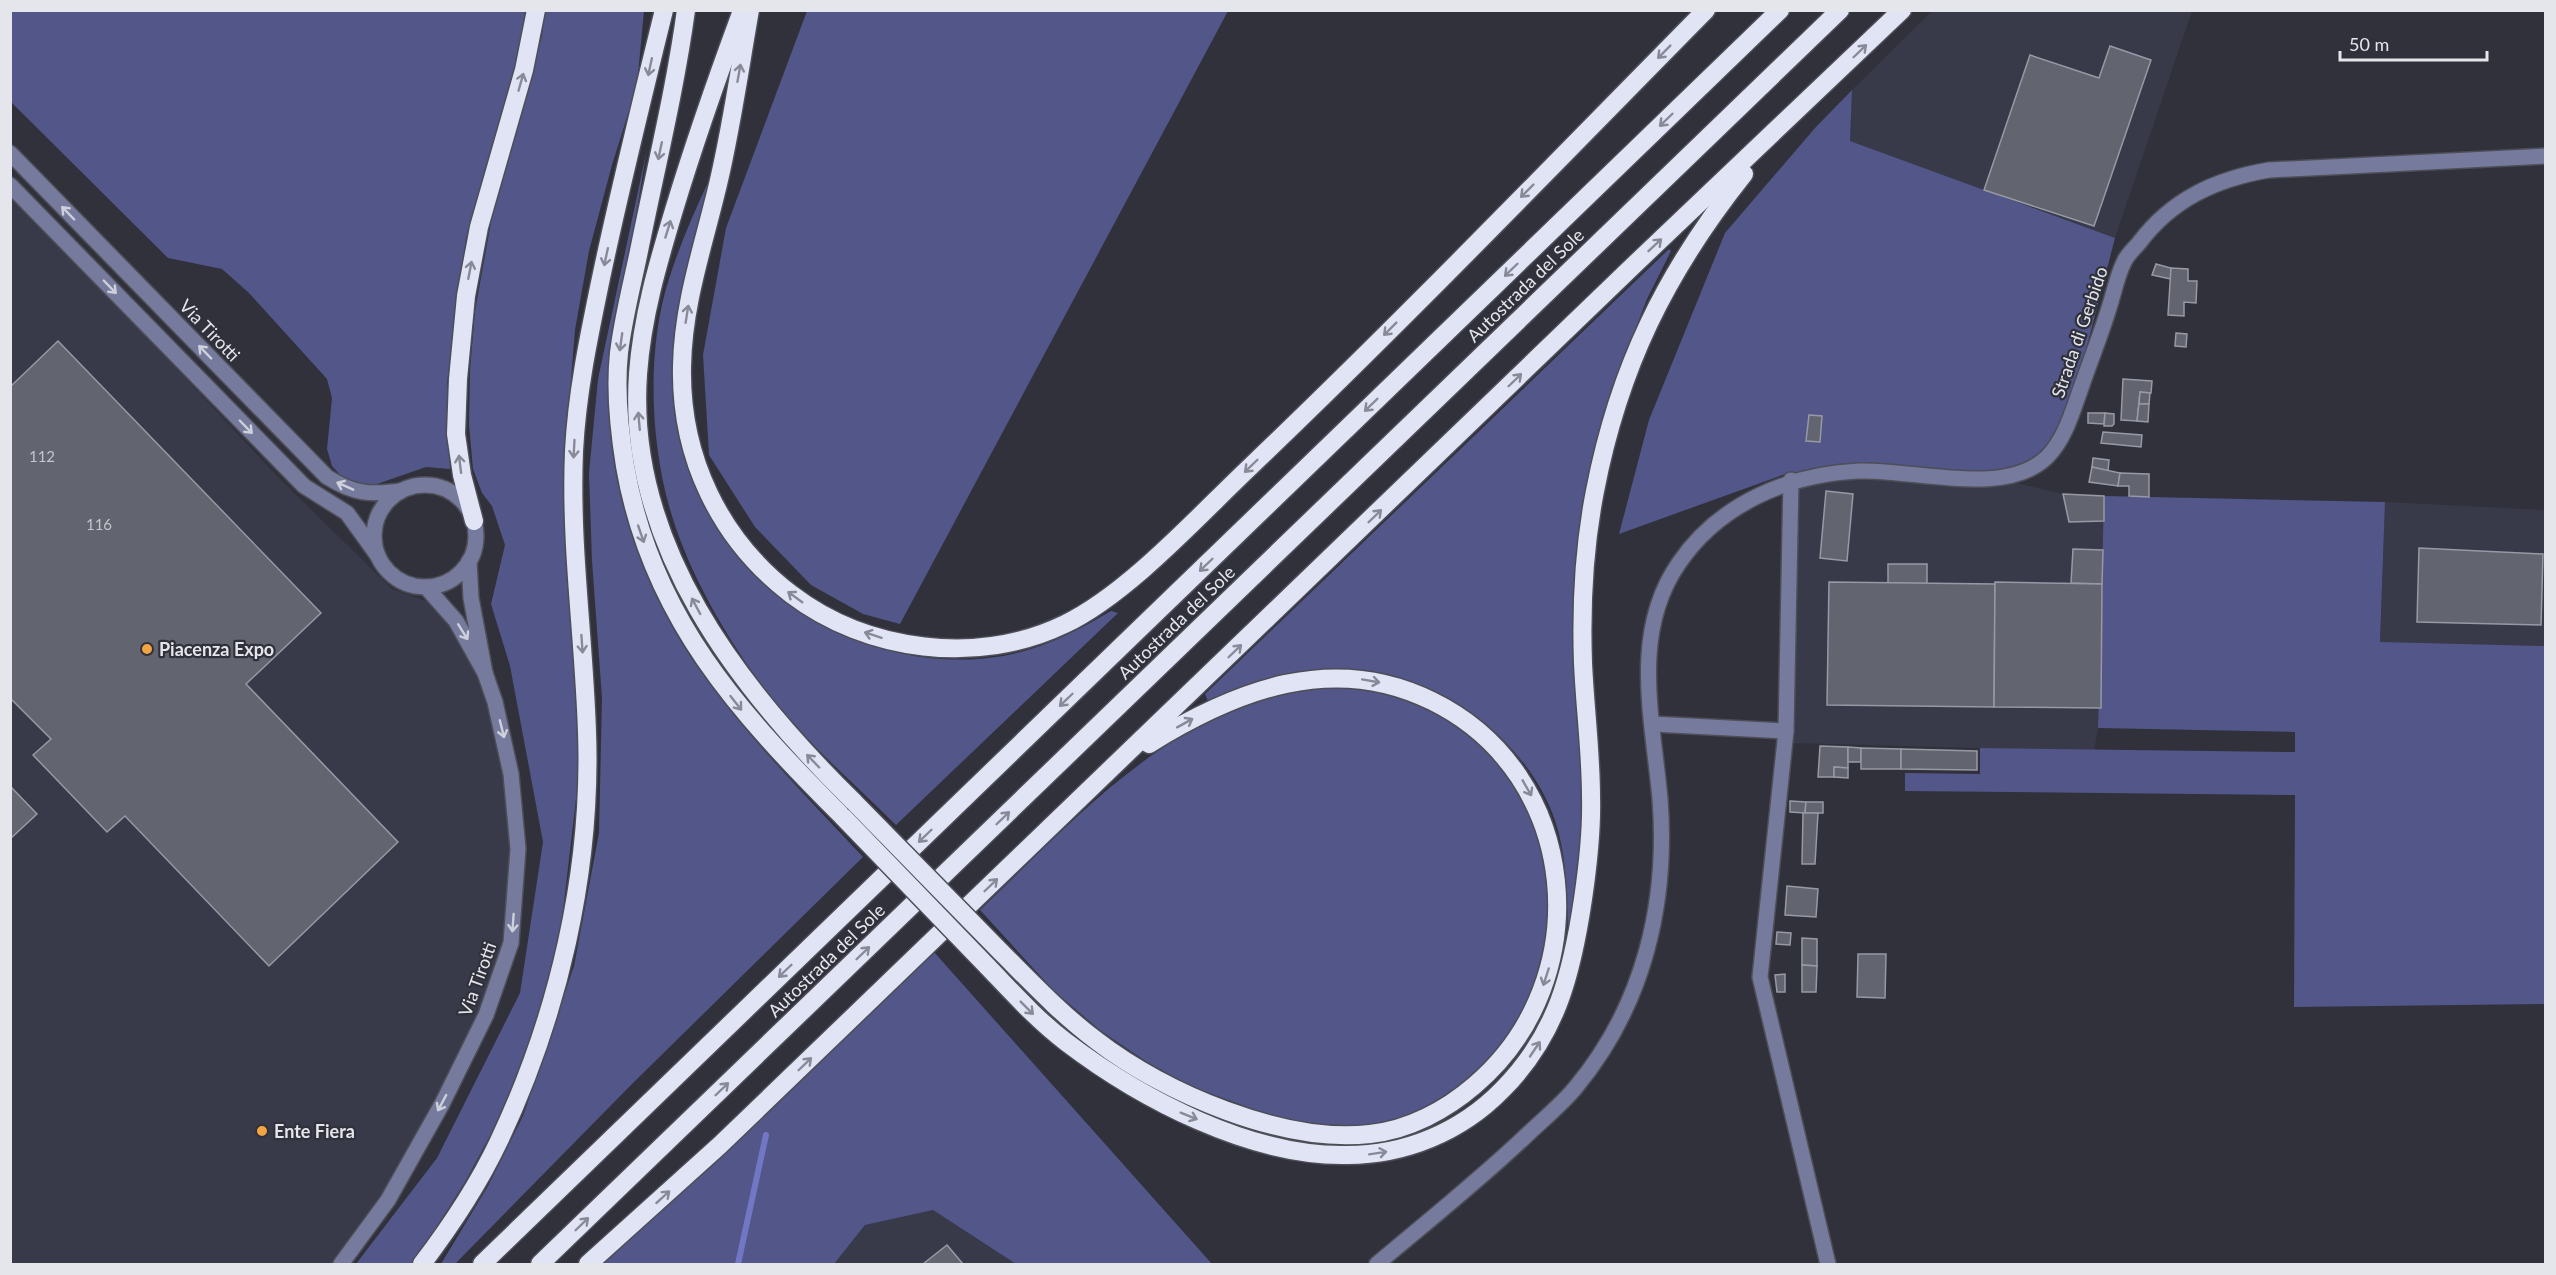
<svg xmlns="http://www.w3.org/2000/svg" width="2556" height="1275" font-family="Lato,sans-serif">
	<rect width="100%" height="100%" fill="#30313b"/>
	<g fill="#383a4a">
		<path d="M1932 11H2192L2115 238 1850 141 1852 90Z"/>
		<path d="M10 196 60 244 277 476 392 589 442 607 492 705 518 817 509 941 445 1107 339 1264H11Z"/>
		<path d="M1859 472 1999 479 2063 494 2104 496 2098 728 2094 751 1794 743 1788 473Z"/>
		<path d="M2385 502 2545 510V646L2380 643Z"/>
		<path d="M933 1210 1016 1264H834L865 1225Z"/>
	</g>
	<g fill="#525689">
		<path d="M10 11H525L519 55 466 238 447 383 450 469 426 467 377 484 362 485 342 477 332 466 327 449 332 398 327 379 249 293 222 269 168 258 11 102Z"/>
		<path d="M544 11H644L637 85 612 165 589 251 575 330 568 418 579 773 560 937 532 1036 505 1108 465 1182 417 1258 412 1264H356L437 1158 520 993 543 842 510 666 491 604 505 545 492 506 482 493 473 469 469 425 470 370 475 311 497 189 542 36Z"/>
		<path d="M807 11H1228L900 624 863 614 811 585 755 527 709 455 703 355 726 228Z"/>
		<path d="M1852 90 1850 141 2115 238 2066 427 2051 455 1999 479 1788 473 1619 534 1649 420 1725 233 1815 128Z"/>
		<path d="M647 149C638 202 630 254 621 306 617 331 610 357 609 383 605 482 642 588 699 669 747 737 807 797 863 857L631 1085 455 1264H441L488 1186 523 1116 574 966 599 833 602 698 592 561 589 473 598 379Z"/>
		<path d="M710 178C703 215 696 252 688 289 679 332 668 378 676 423 702 573 852 681 1003 656 1042 649 1077 631 1111 611L1118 613 896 825C863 792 827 761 796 726 746 672 694 588 672 516 650 446 646 349 669 279 680 244 695 210 710 178Z"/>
		<path d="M1669 249 1671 251 1647 299 1617 377 1586 501V815L1574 918 1568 932C1567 893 1567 853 1553 815 1519 726 1417 662 1322 669 1283 672 1245 688 1208 701L1205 694Z"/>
		<path d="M2104 496 2385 502 2380 642 2545 646V1004L2294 1007 2295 795 1905 791V773L1980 774V748L2295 752V732L2098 728Z"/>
		<path d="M1342 684 1380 689 1451 719 1482 743 1530 806 1550 880V922L1530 1001 1511 1033 1473 1077 1440 1099 1415 1112 1385 1123 1345 1129 1312 1126 1269 1115 1190 1086 1147 1062 1101 1031 1054 991 980 910C1093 802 1177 701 1342 684Z"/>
		<path d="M934 952 1212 1264H1016L933 1210 865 1225 834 1264H603Z"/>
	</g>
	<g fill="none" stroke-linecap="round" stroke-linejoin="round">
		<path stroke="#7177c4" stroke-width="6" d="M738 1264 766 1135"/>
	</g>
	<g fill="#62646f" stroke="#9799a5" stroke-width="1.5">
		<path d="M2110 46 2151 60 2094 226 1984 190 2030 55 2099 78Z"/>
		<path d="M2156 264 2171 268V279L2152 275Z"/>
		<path d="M2171 268 2188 269V281H2197L2196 303 2184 302V316L2168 315Z"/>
		<path d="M2176 333 2187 334 2186 347 2175 346Z"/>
		<path d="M58 341 321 613 246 684 398 842 269 966 125 816 107 832 33 755 51 739 10 698V387Z"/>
		<path d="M2123 379 2152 381 2151 393 2140 392 2137 421 2121 420Z"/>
		<path d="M2140 392 2150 393 2149 404H2139Z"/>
		<path d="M2139 404H2149L2148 422 2137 421Z"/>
		<path d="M2088 413H2105L2104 424 2088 423Z"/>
		<path d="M2105 413 2114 414V424L2112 426H2104Z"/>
		<path d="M1809 415 1822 416 1820 442 1806 441Z"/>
		<path d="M2103 432 2142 435 2141 447 2101 443Z"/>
		<path d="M2093 458 2109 460 2108 471 2092 467Z"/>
		<path d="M2092 467 2120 473 2118 486 2089 482Z"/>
		<path d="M2120 473 2149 474V497L2129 496V486H2118Z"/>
		<path d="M1826 491 1853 494 1847 561 1820 558Z"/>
		<path d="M2063 494 2104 496V521L2069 522Z"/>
		<path d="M2419 548 2543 554 2541 625 2417 622Z"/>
		<path d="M2073 549 2103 550 2102 584 2071 583Z"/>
		<path d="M1888 564H1927V584L1888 583Z"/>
		<path d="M1829 582 1995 584 1994 707 1827 705Z"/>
		<path d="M1995 582 2102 584 2101 708 1994 707Z"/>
		<path d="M1820 746 1848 747V768L1834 767V777H1818Z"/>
		<path d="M1848 747 1861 748V762H1848Z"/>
		<path d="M1861 748 1901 749V769H1861Z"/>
		<path d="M1901 749 1977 751V770L1901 769Z"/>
		<path d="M1834 767 1848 768V778L1834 777Z"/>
		<path d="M10 786 37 814 10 839Z"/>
		<path d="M1790 801 1806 802 1805 813 1790 812Z"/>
		<path d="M1806 802H1823V813H1805Z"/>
		<path d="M1803 813H1818L1815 864H1802Z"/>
		<path d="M1787 886 1818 889 1816 917 1785 915Z"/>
		<path d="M1777 932 1791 933 1790 945 1776 944Z"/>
		<path d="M1802 938 1817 939V966L1802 965Z"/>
		<path d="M1858 954H1886L1885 998 1857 997Z"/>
		<path d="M1802 965 1817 966 1816 992H1802Z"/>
		<path d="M1785 974V992H1777L1775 975Z"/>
		<path d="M947 1245 963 1264H923Z"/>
	</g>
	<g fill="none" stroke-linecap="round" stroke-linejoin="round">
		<g stroke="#4d4e57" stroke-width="18">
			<g id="minor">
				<path d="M10 153 327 477C354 494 370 495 401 491"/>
				<path d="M10 185 304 486 347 513 378 556"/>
				<path d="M1791 480 1786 731 1760 977 1828 1264"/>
				<circle cx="425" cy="536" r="51"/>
				<path d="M426 587 456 621 485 673 471 598 469 561"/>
				<path d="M1653 724 1786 731"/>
				<path d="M341 1264 388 1200 442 1104 486 1015 511 943 518 849 511 774 495 702 485 673"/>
				<path d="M1377 1264C1428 1221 1481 1179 1530 1132 1545 1118 1563 1103 1576 1087 1644 1005 1668 903 1660 799 1653 720 1630 633 1679 563 1719 504 1789 474 1859 471 1915 469 2005 498 2047 457 2066 438 2073 409 2082 385 2091 359 2101 334 2109 308 2114 293 2117 276 2124 262 2127 255 2134 249 2139 243 2172 199 2216 179 2269 170L2546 156"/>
			</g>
		</g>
		<g stroke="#4d4e57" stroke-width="21">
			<g id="highway">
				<path d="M686 10C675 91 655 171 639 251 632 285 623 319 619 353 615 390 619 429 625 466 651 617 739 713 843 817"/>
				<path d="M750 10C740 67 732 124 719 180 705 241 683 302 682 366 680 456 719 539 791 594 867 652 978 666 1065 624 1129 593 1199 515 1251 466 1406 318 1555 163 1706 10"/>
				<path d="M740 16C716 81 694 144 674 210 658 263 642 317 638 374 626 545 739 689 854 802"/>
				<path d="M474 521 462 475 456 434 458 379 466 296 479 227 524 70 536 10"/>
				<path d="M1001 952C1032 983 1062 1015 1097 1041 1164 1093 1284 1144 1370 1134 1409 1130 1446 1110 1475 1085 1599 979 1581 774 1432 701 1333 652 1236 690 1149 744"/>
				<path d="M987 966C1012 992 1037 1020 1066 1042 1141 1099 1251 1157 1347 1155 1405 1155 1461 1132 1502 1090 1557 1035 1572 973 1583 899 1588 865 1592 831 1591 797 1591 752 1585 708 1583 663 1581 606 1584 547 1595 491 1619 367 1666 272 1744 174"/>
				<path d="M422 1264C450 1227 478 1185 498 1143 558 1017 592 872 587 732 584 638 570 545 574 451 577 392 589 336 601 278 620 188 642 99 664 10"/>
				<path d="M482 1264 1780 10"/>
				<path d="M540 1264 1840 10"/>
				<path d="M588 1264 720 1145 1636 263 1902 10"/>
			</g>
		</g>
		<use href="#minor" stroke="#767a9d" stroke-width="15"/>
		<use href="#highway" stroke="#e1e4f5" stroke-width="18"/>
		<g stroke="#4d4e57" stroke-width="21" stroke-linecap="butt">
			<g id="highway-bridge">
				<path d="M854 802 1001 952"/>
				<path d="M843 817 987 966"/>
			</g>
		</g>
		<use href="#highway-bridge" stroke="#e1e4f5" stroke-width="18"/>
	</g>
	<defs><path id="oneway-shaft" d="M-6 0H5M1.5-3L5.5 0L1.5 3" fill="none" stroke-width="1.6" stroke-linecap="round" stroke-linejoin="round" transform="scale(1.5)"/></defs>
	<g stroke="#888a98">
		<use href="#oneway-shaft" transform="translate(1860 51) rotate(-44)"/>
		<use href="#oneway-shaft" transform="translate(1664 52) rotate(135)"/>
		<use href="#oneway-shaft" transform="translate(650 67) rotate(102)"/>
		<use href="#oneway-shaft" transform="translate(739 73) rotate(-80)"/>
		<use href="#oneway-shaft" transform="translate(521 82) rotate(-74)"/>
		<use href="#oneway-shaft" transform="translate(1666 120) rotate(136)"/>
		<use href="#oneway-shaft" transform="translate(660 151) rotate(102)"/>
		<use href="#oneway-shaft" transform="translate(1527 191) rotate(135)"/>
		<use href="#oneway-shaft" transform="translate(668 229) rotate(-73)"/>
		<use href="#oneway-shaft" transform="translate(1655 245) rotate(-43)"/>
		<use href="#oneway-shaft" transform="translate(606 257) rotate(102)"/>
		<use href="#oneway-shaft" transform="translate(470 270) rotate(-79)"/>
		<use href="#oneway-shaft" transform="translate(1511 270) rotate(136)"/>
		<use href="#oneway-shaft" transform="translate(687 314) rotate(-81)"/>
		<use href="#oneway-shaft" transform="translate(1390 329) rotate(135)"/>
		<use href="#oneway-shaft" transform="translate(621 342) rotate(98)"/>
		<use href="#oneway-shaft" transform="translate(1515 380) rotate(-44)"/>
		<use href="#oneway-shaft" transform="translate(1371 405) rotate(136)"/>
		<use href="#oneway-shaft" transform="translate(639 421) rotate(-95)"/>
		<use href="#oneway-shaft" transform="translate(574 449) rotate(93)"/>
		<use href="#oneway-shaft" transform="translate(460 464) rotate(-97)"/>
		<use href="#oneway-shaft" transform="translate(1251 466) rotate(136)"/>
		<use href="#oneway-shaft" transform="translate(1375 516) rotate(-44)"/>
		<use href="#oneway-shaft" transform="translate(641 534) rotate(71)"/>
		<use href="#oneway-shaft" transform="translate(1206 565) rotate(136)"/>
		<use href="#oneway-shaft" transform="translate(795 597) rotate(-144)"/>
		<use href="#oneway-shaft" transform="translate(696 606) rotate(-118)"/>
		<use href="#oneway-shaft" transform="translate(873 635) rotate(-162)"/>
		<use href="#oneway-shaft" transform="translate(582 644) rotate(86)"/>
		<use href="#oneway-shaft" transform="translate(1235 651) rotate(-44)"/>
		<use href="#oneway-shaft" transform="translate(1371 681) rotate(10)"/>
		<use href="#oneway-shaft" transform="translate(1066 700) rotate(136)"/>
		<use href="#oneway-shaft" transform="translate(736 703) rotate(52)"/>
		<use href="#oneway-shaft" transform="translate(1185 723) rotate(-29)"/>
		<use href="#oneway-shaft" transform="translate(813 761) rotate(-134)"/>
		<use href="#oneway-shaft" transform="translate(1527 788) rotate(60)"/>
		<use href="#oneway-shaft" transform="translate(1003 818) rotate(-44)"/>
		<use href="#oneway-shaft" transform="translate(925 836) rotate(136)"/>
		<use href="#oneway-shaft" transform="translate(991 885) rotate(-44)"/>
		<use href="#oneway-shaft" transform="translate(863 953) rotate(-44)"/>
		<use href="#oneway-shaft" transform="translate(785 971) rotate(136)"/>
		<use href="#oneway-shaft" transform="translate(1546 977) rotate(108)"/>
		<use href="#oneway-shaft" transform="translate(1027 1008) rotate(45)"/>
		<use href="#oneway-shaft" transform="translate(1535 1049) rotate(-56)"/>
		<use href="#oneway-shaft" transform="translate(805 1064) rotate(-44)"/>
		<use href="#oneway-shaft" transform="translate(722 1089) rotate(-44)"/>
		<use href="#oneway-shaft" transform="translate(1189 1116) rotate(22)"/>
		<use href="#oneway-shaft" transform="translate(1378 1153) rotate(-9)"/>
		<use href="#oneway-shaft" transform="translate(663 1197) rotate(-42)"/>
		<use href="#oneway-shaft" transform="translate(582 1224) rotate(-44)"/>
	</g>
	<g stroke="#ced0dc">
		<use href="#oneway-shaft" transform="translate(68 213) rotate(-134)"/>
		<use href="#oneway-shaft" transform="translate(110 287) rotate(46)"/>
		<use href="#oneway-shaft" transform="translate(205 352) rotate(-134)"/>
		<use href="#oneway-shaft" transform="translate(246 427) rotate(46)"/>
		<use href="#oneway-shaft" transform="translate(345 486) rotate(-156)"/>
		<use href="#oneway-shaft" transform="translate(463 632) rotate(58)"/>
		<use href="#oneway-shaft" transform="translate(502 729) rotate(76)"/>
		<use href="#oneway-shaft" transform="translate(513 923) rotate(94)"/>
		<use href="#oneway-shaft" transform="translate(442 1103) rotate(118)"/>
	</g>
	<g fill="#f2a541" stroke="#30313b" stroke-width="2">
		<circle cx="147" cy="649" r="6"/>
		<circle cx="262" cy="1131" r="6"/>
	</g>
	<g text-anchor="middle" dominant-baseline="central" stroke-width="4.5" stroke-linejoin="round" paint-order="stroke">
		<g font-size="15" fill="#c4c6cd">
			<text x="42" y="456">112</text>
			<text x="99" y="524">116</text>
		</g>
		<g font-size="18" fill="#e4e6ec" stroke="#30313b">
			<text transform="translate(1525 285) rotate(-44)">Autostrada del Sole</text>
			<text transform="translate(210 330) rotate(46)">Via Tirotti</text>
			<text transform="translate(2079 332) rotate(-71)">Strada di Gerbido</text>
			<text transform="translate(1176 622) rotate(-44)">Autostrada del Sole</text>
			<text transform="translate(826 960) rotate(-44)">Autostrada del Sole</text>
			<text transform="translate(477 979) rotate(-70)">Via Tirotti</text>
		</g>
		<g font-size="18" font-weight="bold" fill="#e4e6ec" stroke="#30313b" text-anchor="start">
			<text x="159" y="649">Piacenza Expo</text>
			<text x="274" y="1131">Ente Fiera</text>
		</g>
	</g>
	<rect width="2556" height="1275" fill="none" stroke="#e4e6ec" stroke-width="24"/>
	<path d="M2340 51v9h147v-9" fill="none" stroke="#e4e6ec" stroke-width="3"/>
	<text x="2349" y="51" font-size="18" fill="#e4e6ec" stroke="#30313b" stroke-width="4.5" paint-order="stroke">50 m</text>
</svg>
